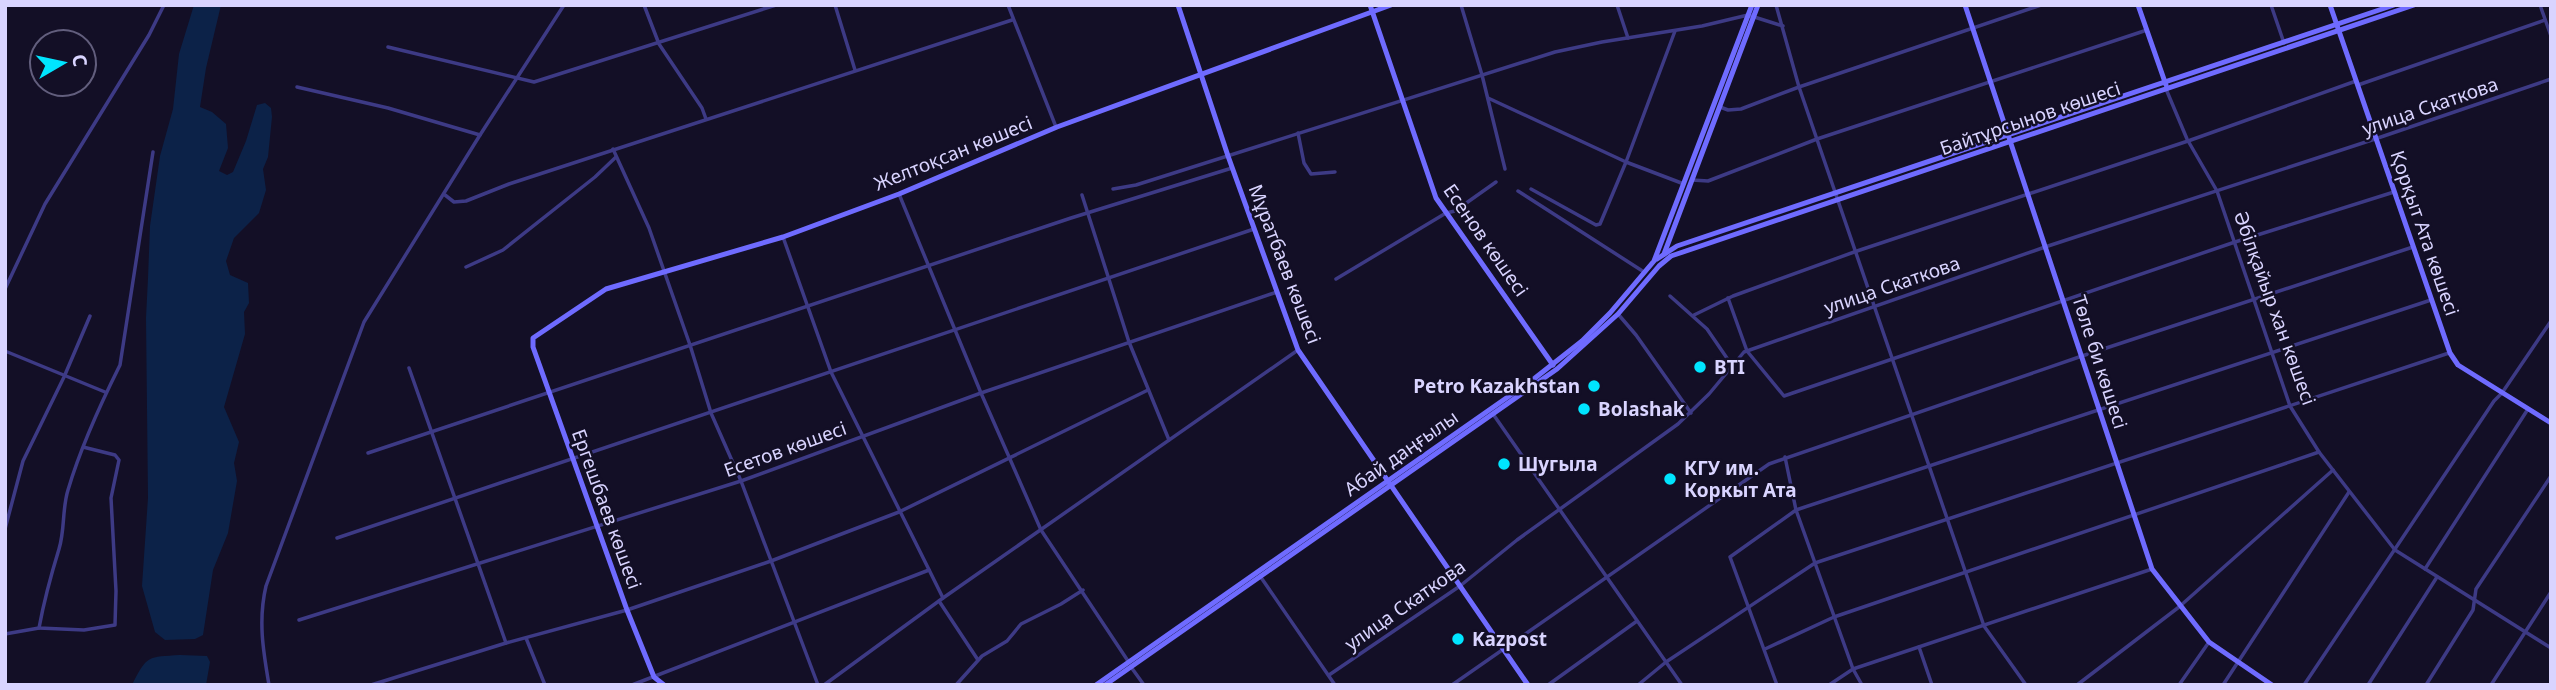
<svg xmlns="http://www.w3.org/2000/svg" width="2556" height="690" font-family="'Noto Sans',sans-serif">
	<rect width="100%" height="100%" fill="#130f26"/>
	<g fill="#0c2248">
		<path d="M194 5H221L206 68 200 107 212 112 226 124 228 148 219 171 227 175 233 172 246 141 257 105 265 103 271 108 272 117 268 157 263 169 266 190 259 213 234 238 226 261 230 275 248 283 249 303 244 312 245 334 224 407 239 442 234 463 237 481 228 533 213 570 203 635 195 639 165 640 155 632 142 586 148 498 146 318 148 278 150 226 160 156 173 109 179 54Z"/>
		<path d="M180 655 207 656 210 662 206 685H132C147 655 148 657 180 655Z"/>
	</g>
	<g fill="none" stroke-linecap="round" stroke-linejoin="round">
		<g stroke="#3d3a85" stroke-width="3.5">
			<path d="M644 5 659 44 702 108 706 119"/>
			<path d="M835 5 855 70"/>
			<path d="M1008 5 1056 127"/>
			<path d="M1461 5 1482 75 1505 169"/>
			<path d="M1617 5 1628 38"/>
			<path d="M1776 5 1799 87 1984 626 2026 685"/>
			<path d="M2271 5 2284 43"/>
			<path d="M2540 5 2551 36"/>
			<path d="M388 47 534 82 776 5"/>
			<path d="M2358 85 2545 20"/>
			<path d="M297 87 388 108 480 135"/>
			<path d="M2166 89 2187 139 2217 191 2290 406 2319 452 2395 550 2551 648"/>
			<path d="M1488 98 1626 162 1684 184"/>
			<path d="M1720 107 1728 110 1741 109 1799 87 2041 5"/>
			<path d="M1298 133 1304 163 1311 174 1335 172"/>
			<path d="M613 149 649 228 690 345 711 413 741 481 818 685"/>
			<path d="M1692 180 1708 181 1817 139 2147 30"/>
			<path d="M1113 189 1136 185 1555 52 1602 42 1702 26 1748 15 1783 26"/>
			<path d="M1531 189 1596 225 1600 224 1626 162 1675 31"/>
			<path d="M1518 191 1644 272"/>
			<path d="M899 194 981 393 1041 530 1128 661"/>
			<path d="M445 195 454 202 466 201 509 184 1012 20"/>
			<path d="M1082 195 1129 342 1169 440"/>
			<path d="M783 237 831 372 943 598"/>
			<path d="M466 267 503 250 595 177 616 157"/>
			<path d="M1336 279 1446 213 1455 211 1496 182"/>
			<path d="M5 289 45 204 149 35 164 5"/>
			<path d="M1670 296 1707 329 1731 364"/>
			<path d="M1728 298 1747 351 1784 396 2235 242 2394 192"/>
			<path d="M2551 312V316"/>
			<path d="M1618 314 1636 335 1691 413"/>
			<path d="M1694 315 1733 296 1857 251 2188 141 2356 81"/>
			<path d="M5 351 105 392"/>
			<path d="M409 368 506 643"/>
			<path d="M1493 414 1682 685"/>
			<path d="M83 447 115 455 119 460 111 498 116 591 115 625 84 630 39 628C44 601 51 575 59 549 65 530 62 509 68 490 81 446 100 405 120 365L153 152"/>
			<path d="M368 453 1071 218 1232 168"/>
			<path d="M1785 457 1796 510 1853 669 1862 685"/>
			<path d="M5 529 23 461 64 377 90 316"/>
			<path d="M337 538 1254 229"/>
			<path d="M2425 569 2528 409"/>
			<path d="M1260 576 1335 685"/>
			<path d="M939 601 978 660"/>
			<path d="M299 620 741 481 981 393 1277 292"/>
			<path d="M5 634 39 628"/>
			<path d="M526 638 545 685"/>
			<path d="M1919 647 1932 685"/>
			<path d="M1765 649 1834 617 2319 452"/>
			<path d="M1131 667 1144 685"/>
			<path d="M1329 675 1460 586 1517 540 1678 424 1709 394 1744 352 2045 247 2375 139 2551 79"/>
			<path d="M269 685C263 650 258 620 266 586L364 322 480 135 564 5"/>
			<path d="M371 685 506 643 627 610 771 561 899 512 1148 390"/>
			<path d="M632 685 929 570"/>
			<path d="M824 685 943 598 1298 350"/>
			<path d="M956 685 982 656 1007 641 1021 624 1061 604 1083 590"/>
			<path d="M1452 685 1769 464 2082 356 2413 247"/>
			<path d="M1548 685 1637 621"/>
			<path d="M1638 685 1666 662 1815 563 2449 353"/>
			<path d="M1777 685 1730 557 1796 510 2431 300"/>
			<path d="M1829 685 1853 669 2152 569"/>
			<path d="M2077 685 2179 607 2333 470"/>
			<path d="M2179 685 2209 642"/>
			<path d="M2223 685 2349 492"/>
			<path d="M2304 685 2494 401 2502 393 2551 321"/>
			<path d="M2368 685 2437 577"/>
			<path d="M2426 685 2473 610 2476 589 2551 476"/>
			<path d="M2491 685 2551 592"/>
		</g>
		<g stroke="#6f6bff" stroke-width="5">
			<path d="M1178 5 1228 156 1298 350 1528 685"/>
			<path d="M1370 5 1436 198 1553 365"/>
			<path d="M1965 5 2152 569 2209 642 2272 685"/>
			<path d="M2138 5 2166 85"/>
			<path d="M2330 5 2450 353 2458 365 2551 423"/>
			<path d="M1664 254 1758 5"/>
			<path d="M1657 259 1677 246 2394 5"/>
			<path d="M664 685 654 677 627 610 533 347V338L606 289 783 237 899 194 1057 127 1391 5"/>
			<path d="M1096 685 1535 378 1582 341 1610 313 1654 261 1752 5"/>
			<path d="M1105 685 1557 369 1618 314 1659 266 1671 256 2414 5"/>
		</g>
	</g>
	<g fill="#00e5ff" stroke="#130f26" stroke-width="2.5">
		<circle cx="1700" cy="367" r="7"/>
		<circle cx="1594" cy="386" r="7"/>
		<circle cx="1584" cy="409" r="7"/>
		<circle cx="1504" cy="464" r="7"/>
		<circle cx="1670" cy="479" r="7"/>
		<circle cx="1458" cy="639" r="7"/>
	</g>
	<g text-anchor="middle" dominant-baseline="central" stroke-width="5" stroke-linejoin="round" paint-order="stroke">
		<g font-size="19" fill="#d9d4ff" stroke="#130f26">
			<text transform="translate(2430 106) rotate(-19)">улица Скаткова</text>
			<text transform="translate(2030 118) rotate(-19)">Байтұрсынов көшесі</text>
			<text transform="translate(953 153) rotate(-22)">Желтоқсан көшесі</text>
			<text transform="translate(2425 233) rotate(71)">Қорқыт Ата көшесі</text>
			<text transform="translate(1486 240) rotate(55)">Есенов көшесі</text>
			<text transform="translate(1285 264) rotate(69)">Мұратбаев көшесі</text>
			<text transform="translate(1892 285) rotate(-19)">улица Скаткова</text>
			<text transform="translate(2275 308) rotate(70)">Әбілқайыр хан көшесі</text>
			<text transform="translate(2100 362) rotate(72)">Төле би көшесі</text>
			<text transform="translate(785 449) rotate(-20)">Есетов көшесі</text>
			<text transform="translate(1401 453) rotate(-35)">Абай даңғылы</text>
			<text transform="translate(607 509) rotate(70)">Ергешбаев көшесі</text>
			<text transform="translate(1405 605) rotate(-35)">улица Скаткова</text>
		</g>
		<g font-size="19" font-weight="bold" fill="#d9d4ff" stroke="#130f26" text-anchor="start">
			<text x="1714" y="367">BTI</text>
			<text x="1580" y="386" text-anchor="end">Petro Kazakhstan</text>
			<text x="1598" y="409">Bolashak</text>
			<text x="1518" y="464">Шугыла</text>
			<text x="1684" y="468">КГУ им.<tspan x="1684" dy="22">Коркыт Ата</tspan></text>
			<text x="1472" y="639">Kazpost</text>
		</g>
	</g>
	<rect width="2556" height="690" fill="none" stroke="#d9d4ff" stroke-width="14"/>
	<g transform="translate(63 63) rotate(81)"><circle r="33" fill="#130f26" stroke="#625e7d" stroke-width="2"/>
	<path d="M0-5L12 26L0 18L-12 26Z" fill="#00e5ff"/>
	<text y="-10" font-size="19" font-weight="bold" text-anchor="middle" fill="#d9d4ff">С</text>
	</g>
</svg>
